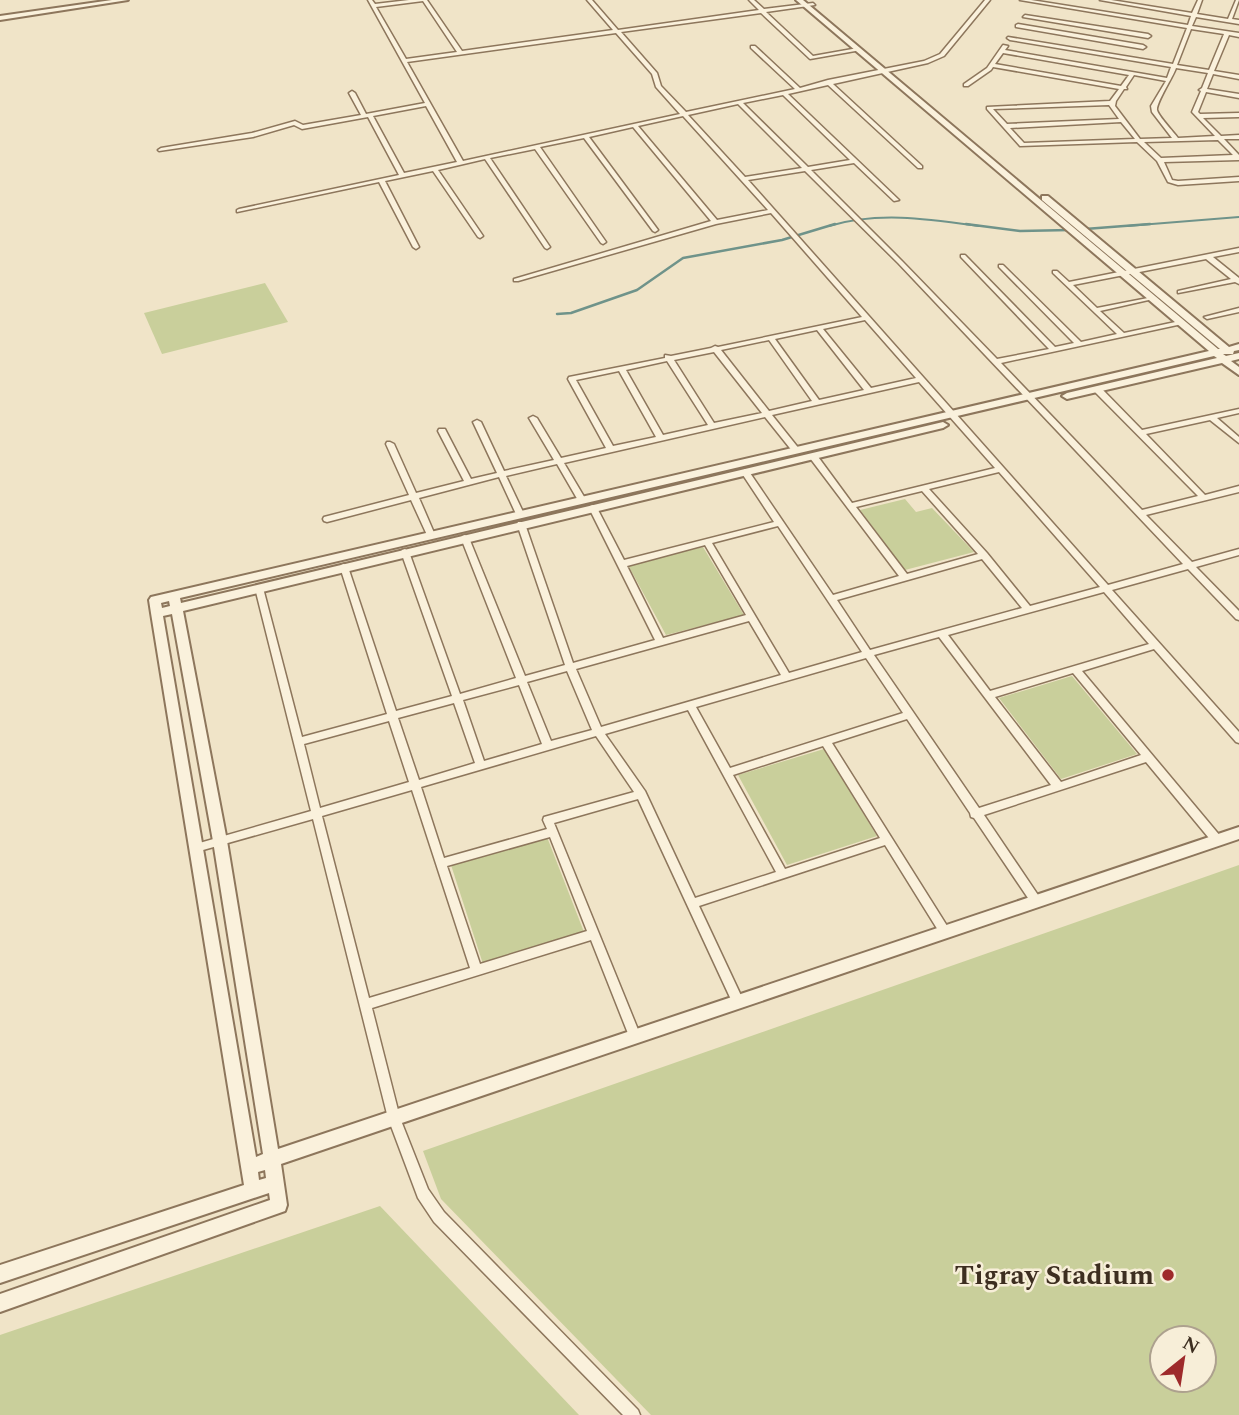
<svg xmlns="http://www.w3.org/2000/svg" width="1239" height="1415" font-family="Spectral,serif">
	<rect width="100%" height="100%" fill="#f0e4c8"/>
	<g fill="#c9cf9b" fill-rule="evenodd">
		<path d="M265 283 288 322 162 354 144 313Z"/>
		<path d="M905 499 916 512 932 508 974 552 905 570 860 510Z"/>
		<path d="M703 547 744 615 666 635 628 565Z"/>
		<path d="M1072 676 1137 754 1061 779 999 698Z"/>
		<path d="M824 749 877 836 787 865 738 775Z"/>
		<path d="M547 837 584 932 483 964 451 865Z"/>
		<path d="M1239 865V1415H651L441 1199 423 1151ZM1162 1338H1204V1380H1162Z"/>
		<path d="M380 1206 579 1415H0V1335Z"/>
	</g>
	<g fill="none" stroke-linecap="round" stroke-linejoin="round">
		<g stroke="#6f938a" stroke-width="2">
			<path d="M829 226C878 211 929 219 979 226"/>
			<path d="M1127 226 1239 217"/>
		</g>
		<g stroke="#6f938a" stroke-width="2.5">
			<path d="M966 224 1020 231 1070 230"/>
			<path d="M1085 229 1150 224"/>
			<path d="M557 314 571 313 637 290 683 258 782 240 835 224"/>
		</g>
		<g stroke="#8d765c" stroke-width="3">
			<g id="minor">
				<path d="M368 0H372L375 4 409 0H427L462 51 613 30 587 0H592L618 30 759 10 749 0H754L764 9 813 3 815 5 766 12 813 56 858 48 861 50 810 59 761 13 621 32 657 73 661 86 686 112 795 89 751 48V46H755L800 88 828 80 924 61 940 54 985 0H990L944 56 928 63 833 84 922 166V168H918L828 85 788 94 899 200 894 201 854 163 811 170 902 261 997 359 1049 349 961 257V255H965L1055 347 1074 343 999 267V265H1003L1081 342 1117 334 1053 273V271H1057L1069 282 1239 248V252L1213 257 1239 278V284L1235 282 1178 293V291L1231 279 1206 259 1073 285 1097 308 1153 297V299L1100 311 1124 333 1180 321 1184 323 1182 324 1001 363 1142 510 1198 496 1095 392V388H1101L1142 430 1239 409V413L1217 418 1239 437V443L1210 420 1146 434 1205 495 1239 486V492L1146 515 1192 562 1239 549V555L1196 567 1239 611V620L1236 619 1188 569 1112 590 1239 732V743L1236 742 1154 649 1082 671 1221 837 1222 840 1221 843 1217 844 1213 843 1146 762 984 815 1040 898 1041 901 1040 904 1036 906 1032 904 974 818 971 817 970 813 907 719 832 743 949 929 951 932 949 935 945 937 941 935 885 845 699 906 744 1002 742 1006 738 1007 734 1006 638 799 554 823 641 1037 639 1041 635 1043 631 1041 591 940 372 1008 400 1118 428 1189 444 1212 638 1410 640 1415H623L434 1222 418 1198 388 1118 313 819 196 852 192 851 191 848 192 845 196 844 311 811 255 588 259 585 263 588 302 737 387 714 340 567 341 565 344 564 348 567 396 711 452 696 401 552 402 550 405 549 409 552 460 694 516 678 461 538 462 536 465 535 469 538 525 676 565 665 517 524 518 522H524L525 524 573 663 655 640 589 508 590 506 593 505 597 508 624 560 774 522 741 472 745 469 748 470 833 595 899 576 810 458V454H816L852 503 995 468 919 382 772 415 800 450 796 452H793L765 417 564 463 586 500 582 503 579 502 557 464 506 476 524 514 520 517 516 514 499 477 419 498 435 535 431 538 427 535 411 500 327 522 324 521 323 519 324 517 409 495 386 444 387 442H390L394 444 416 493 464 481 438 431 439 429H445L446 431 471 479 497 473 473 422 477 420 481 422 504 471 554 460 529 418 533 416 537 418 561 458 606 448 568 379 569 377 665 358V355L671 356 711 348 715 346 718 347 862 317 771 213 716 224 518 281H514V279L711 221 633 127 589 137 658 230 655 232 653 231 584 138 540 147 606 242 603 244 601 243 535 149 490 158 550 247 547 249 545 248 485 159 438 170 483 236 480 238 478 237 433 171 385 181 419 247 416 249 413 247 379 182 237 212V210L239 209 399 175 368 117 302 129 294 125 253 137 159 151 158 150 161 148 252 133 295 121 303 125 361 115 349 93 352 91 355 93 366 114 425 103ZM423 1 457 52 406 59 376 7ZM616 33 652 74 656 87 680 114 463 161 407 62ZM783 95 850 160 808 167 743 103ZM738 104 802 168 745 177 688 115ZM426 106 457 162 404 173 373 116ZM683 116 768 210 717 220 638 126ZM805 171 898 263 1183 564 1108 585 748 180ZM865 320 916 378 871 388 823 329ZM817 330 864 390 819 400 775 339ZM769 340 812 401 769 411 721 350ZM714 352 762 413 714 423 674 360ZM667 361 708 425 663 435 626 370ZM619 371 656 437 613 446 576 380ZM999 472 1100 587 1030 606 987 553 929 489ZM922 491 978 554 907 574 856 507ZM778 526 862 652 789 673 712 543ZM705 545 746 615 663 638 627 566ZM982 559 1022 608 870 650 837 600ZM1104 592 1149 644 990 691 948 635ZM749 621 781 675 601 727 576 669ZM939 637 1051 785 979 808 874 655ZM866 658 903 713 730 768 696 707ZM567 671 592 730 551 741 527 682ZM1073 673 1141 755 1061 782 995 697ZM519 685 542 744 484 761 463 700ZM454 703 475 763 419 780 398 718ZM688 710 776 872 695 898 645 791 605 734ZM389 721 409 782 320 808 304 744ZM596 736 634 792 544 817 543 820 547 829 444 858 421 787ZM823 746 880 838 785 869 733 775ZM412 790 470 968 369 998 322 816ZM550 837 587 931 480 964 447 866Z"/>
				<path d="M1020 0H1031L1188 25 1191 16 1100 0H1111L1192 13 1198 0H1202L1197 14 1228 19 1236 0H1239L1232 19 1239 20V24L1196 17 1192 26 1239 33V37L1229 35 1214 71 1239 75V79L1213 74 1207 89 1239 94V98L1206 92 1198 112 1200 114 1239 113V117L1203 118 1221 136 1239 135V139H1224L1239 155V160L1164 162 1172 180 1178 181 1239 177V181L1178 185 1168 182 1157 161 1137 142 1020 146 987 109V107L1110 101 1119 89 993 67 991 70 968 86H964V84L987 68 1003 45 1008 46 1005 50 1167 78 1171 67 1010 40 1007 38 1008 37 1173 64 1187 28ZM1191 29 1224 34 1209 70 1177 65ZM1003 53 1129 75 1121 86 995 64ZM1176 68 1208 73 1202 88 1199 90 1201 91 1192 112 1215 136 1178 138C1173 131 1159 117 1157 110 1156 103 1173 77 1176 68ZM1134 75 1166 81 1151 106 1152 112 1172 138 1140 139 1115 106 1116 101 1124 89H1127L1126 87ZM1109 105 1119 119 1007 124 993 109ZM1121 122 1135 139 1024 143 1010 128ZM1218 140 1233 155 1161 158 1144 142Z"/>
				<path d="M1025 15 1148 34 1151 36 1148 38 1023 17Z"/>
				<path d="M1018 24 1143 45 1146 47 1143 49 1016 27V25Z"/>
				<path d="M1239 308V312L1207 319 1204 317Z"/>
			</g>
		</g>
		<g stroke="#8d765c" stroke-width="4">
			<g id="tertiary">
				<path d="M112 0H128L0 20V16Z"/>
				<path d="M796 0H803L1218 349H1220L1042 200V196H1048L1229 347 1239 344V350L1234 351 1233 354H1223L1226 356 1239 353V359L1231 361 1239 367V375L1222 363 1067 399 1062 396 1067 393 1217 358 1214 356 180 598 181 603 943 422 948 425 943 428 183 611 227 841 278 1149 1239 827V839L281 1164 287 1205 285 1211 0 1312V1294L270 1200 269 1193 0 1283V1265L244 1185 151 613 149 600 151 597 1209 351ZM169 601 170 606 162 608 161 603ZM172 614 213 841 263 1154 256 1157 163 616ZM265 1170 266 1178 259 1180 258 1172Z"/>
			</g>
		</g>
		<use href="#minor" fill="#faf1dc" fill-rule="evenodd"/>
		<use href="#tertiary" fill="#faf1dc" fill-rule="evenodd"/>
	</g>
	<circle fill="#9e2a2b" stroke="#f7eed8" stroke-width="2.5" cx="1168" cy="1275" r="7"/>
	<g text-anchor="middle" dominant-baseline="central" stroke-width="5" stroke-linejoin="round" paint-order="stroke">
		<g font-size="28" font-weight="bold" fill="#3d2e20" stroke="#f7eed8" text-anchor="end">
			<text x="1154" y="1275">Tigray Stadium</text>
		</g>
	</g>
	<g transform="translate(1183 1359) rotate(30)"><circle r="33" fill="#f7eed8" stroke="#ada18e" stroke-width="2"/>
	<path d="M0-5L12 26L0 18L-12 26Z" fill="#9e2a2b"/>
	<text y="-10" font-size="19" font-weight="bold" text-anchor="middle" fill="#3d2e20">N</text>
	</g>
</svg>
